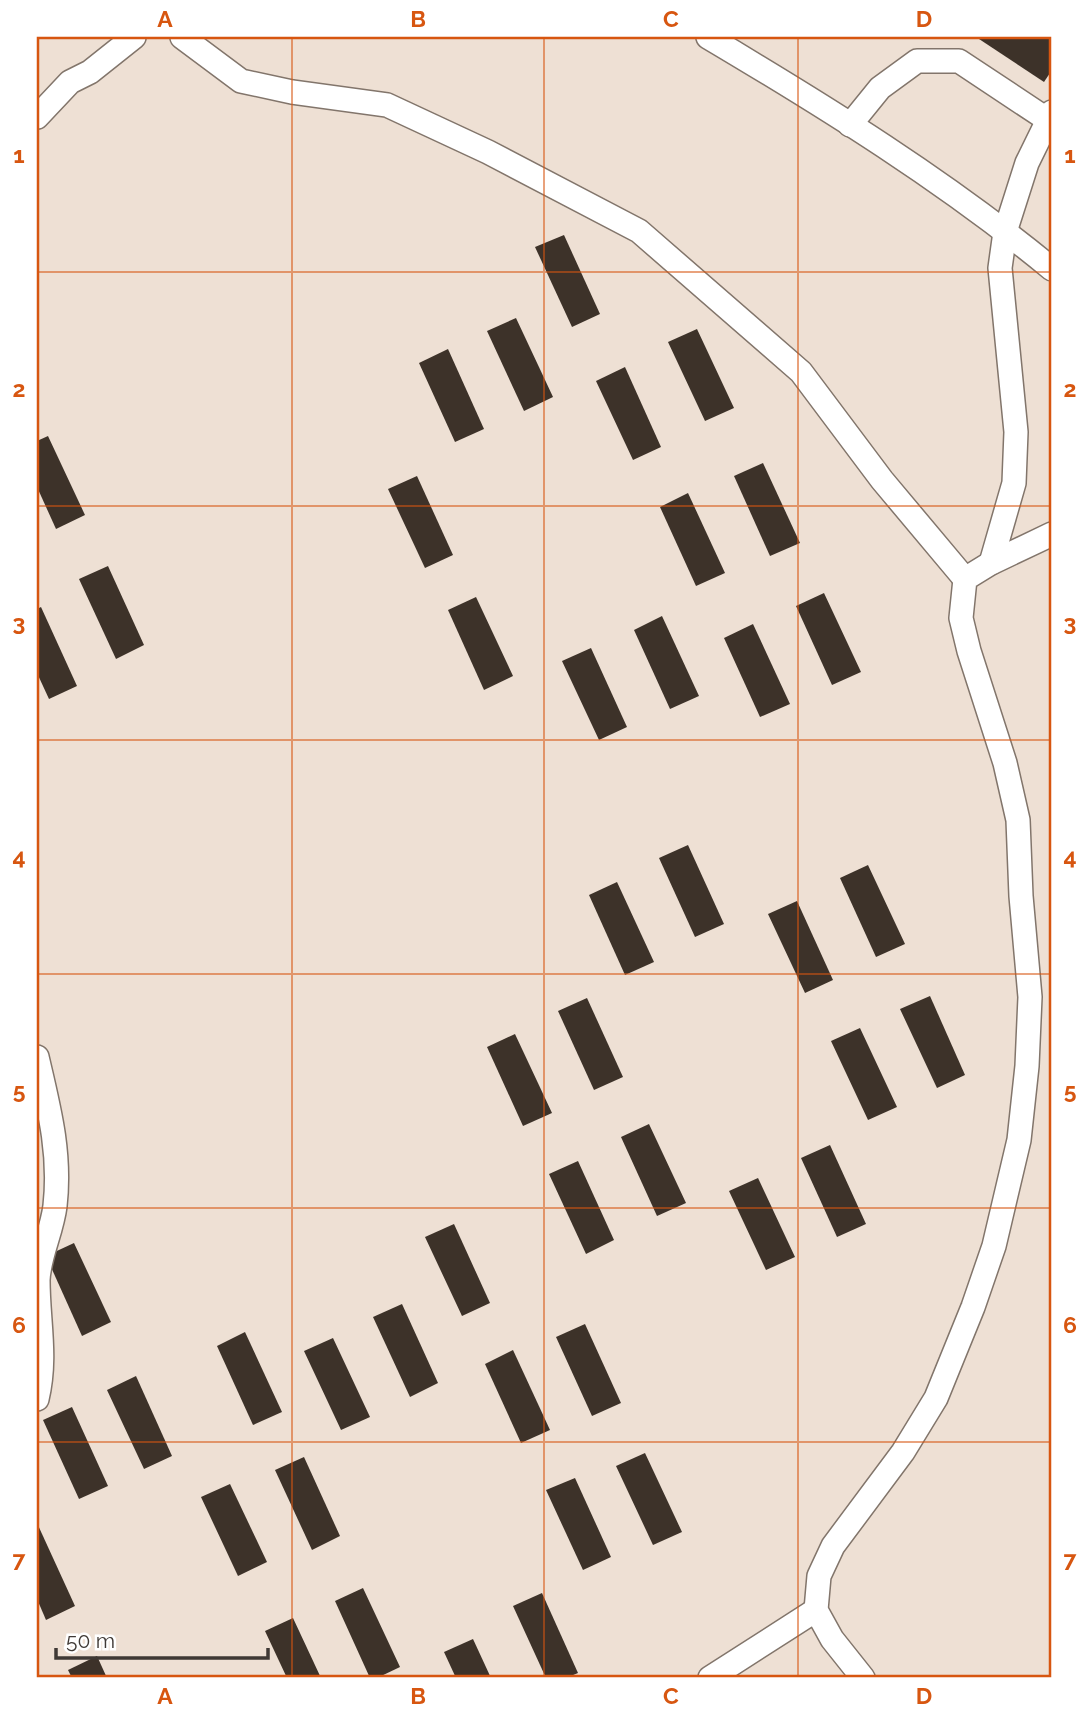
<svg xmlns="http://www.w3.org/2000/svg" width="1089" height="1715" font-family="Raleway,sans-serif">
	<rect width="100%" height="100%" fill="#eee0d4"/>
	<g fill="#3d3229">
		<path d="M976 37H1052V70L1044 82Z"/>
		<path d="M564 235 600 314 572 327 535 247Z"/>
		<path d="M516 318 553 397 524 411 487 331Z"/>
		<path d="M697 329 734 408 705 421 668 342Z"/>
		<path d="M448 349 484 429 455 442 419 363Z"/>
		<path d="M625 367 661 447 633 460 596 381Z"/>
		<path d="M48 436 85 515 56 529 37 487V441Z"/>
		<path d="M763 463 800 543 770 556 734 476Z"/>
		<path d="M417 476 453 555 425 568 388 489Z"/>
		<path d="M688 493 725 573 696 586 660 507Z"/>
		<path d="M108 566 144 645 116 659 79 579Z"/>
		<path d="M824 593 861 672 832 685 796 606Z"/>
		<path d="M476 597 513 676 484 690 448 610Z"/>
		<path d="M41 607 77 686 49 699 37 673V609Z"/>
		<path d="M662 616 699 696 670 709 634 630Z"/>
		<path d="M753 624 790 704 760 717 724 638Z"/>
		<path d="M591 648 627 727 599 740 562 661Z"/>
		<path d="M688 845 724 924 695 937 659 858Z"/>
		<path d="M868 865 905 944 876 957 840 878Z"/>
		<path d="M617 882 654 962 625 975 589 895Z"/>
		<path d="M797 901 833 980 805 993 768 914Z"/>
		<path d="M930 996 965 1075 937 1088 900 1009Z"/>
		<path d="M587 998 623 1077 594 1090 558 1011Z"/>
		<path d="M860 1028 897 1107 868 1120 831 1041Z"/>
		<path d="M515 1034 552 1113 523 1126 487 1047Z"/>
		<path d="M649 1124 686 1203 657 1216 621 1137Z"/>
		<path d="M830 1145 866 1224 837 1237 801 1158Z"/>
		<path d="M578 1161 614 1240 586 1254 549 1174Z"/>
		<path d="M758 1178 795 1257 766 1270 729 1191Z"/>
		<path d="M454 1224 490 1303 462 1316 425 1237Z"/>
		<path d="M74 1243 111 1322 82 1336 46 1256Z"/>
		<path d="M402 1304 438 1383 410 1397 373 1317Z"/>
		<path d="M585 1324 621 1403 592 1416 556 1337Z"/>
		<path d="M245 1332 282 1412 253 1425 217 1346Z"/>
		<path d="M333 1338 370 1417 341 1430 304 1351Z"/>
		<path d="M513 1350 550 1430 521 1443 485 1364Z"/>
		<path d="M136 1376 172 1456 144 1469 107 1390Z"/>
		<path d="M72 1407 108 1486 79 1499 43 1420Z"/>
		<path d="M645 1453 682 1532 653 1545 616 1466Z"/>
		<path d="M304 1457 340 1536 312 1550 275 1470Z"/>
		<path d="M575 1478 611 1557 583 1570 546 1490Z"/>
		<path d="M230 1484 267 1562 238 1576 201 1497Z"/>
		<path d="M37 1523 75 1606 46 1620 37 1599Z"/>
		<path d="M363 1588 400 1667 377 1678H370L335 1601Z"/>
		<path d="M542 1593 578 1673 566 1678H546L513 1606Z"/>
		<path d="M293 1618 321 1678H287L265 1631Z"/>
		<path d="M473 1639 491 1678H456L444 1652Z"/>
		<path d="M97 1656 107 1678H72L68 1670Z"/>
	</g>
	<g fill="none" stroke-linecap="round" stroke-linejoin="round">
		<g stroke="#82756b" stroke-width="26">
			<g id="minor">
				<path d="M182 37 241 81 292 92 387 105 488 152 639 231 801 372 882 480 965 579"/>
				<path d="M708 37C826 107 945 181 1052 269"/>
				<path d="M37 117 70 82 90 72 134 37"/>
				<path d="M850 125 880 88 917 61H959L1048 120"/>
				<path d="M991 563 1014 483 1016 432 1000 268 1005 232 1027 163 1052 112"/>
				<path d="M37 1057C49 1108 61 1153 55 1206 52 1231 39 1256 38 1280 38 1321 47 1357 37 1399"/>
				<path d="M710 1678 816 1610"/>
				<path d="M863 1678 832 1639 816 1610 819 1576 833 1546 903 1452 936 1398 973 1307 994 1246 1019 1140 1027 1066 1030 997 1021 896 1018 820 1005 763 969 651 961 618 965 579 991 563 1052 534"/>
			</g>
		</g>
		<use href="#minor" stroke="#fff" stroke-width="23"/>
	</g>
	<path fill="none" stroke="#d75610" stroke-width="2" stroke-opacity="0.55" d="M292 37V1678M544 37V1678M798 37V1678M37 272H1052M37 506H1052M37 740H1052M37 974H1052M37 1208H1052M37 1442H1052"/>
	<rect width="1089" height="1715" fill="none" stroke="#ffffff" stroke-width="77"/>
	<path d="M56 1648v10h212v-10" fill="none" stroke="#3f3935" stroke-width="3.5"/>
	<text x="66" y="1648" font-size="21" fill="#3f3935" stroke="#ffffff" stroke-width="5" paint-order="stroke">50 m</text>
	<rect x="38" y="38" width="1012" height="1638" fill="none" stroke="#d75610" stroke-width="2.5"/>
	<g font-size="23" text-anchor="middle" font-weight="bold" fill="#d75610">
		<text x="165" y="27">A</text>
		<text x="418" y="27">B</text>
		<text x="671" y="27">C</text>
		<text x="924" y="27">D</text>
		<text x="19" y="163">1</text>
		<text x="1070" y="163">1</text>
		<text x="19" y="397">2</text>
		<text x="1070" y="397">2</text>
		<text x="19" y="631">3</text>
		<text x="1070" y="631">3</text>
		<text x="19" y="865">4</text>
		<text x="1070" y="865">4</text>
		<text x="19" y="1099">5</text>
		<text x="1070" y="1099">5</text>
		<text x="19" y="1333">6</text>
		<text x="1070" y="1333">6</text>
		<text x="19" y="1567">7</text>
		<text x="1070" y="1567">7</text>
		<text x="165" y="1704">A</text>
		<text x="418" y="1704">B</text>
		<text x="671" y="1704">C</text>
		<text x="924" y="1704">D</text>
	</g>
</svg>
